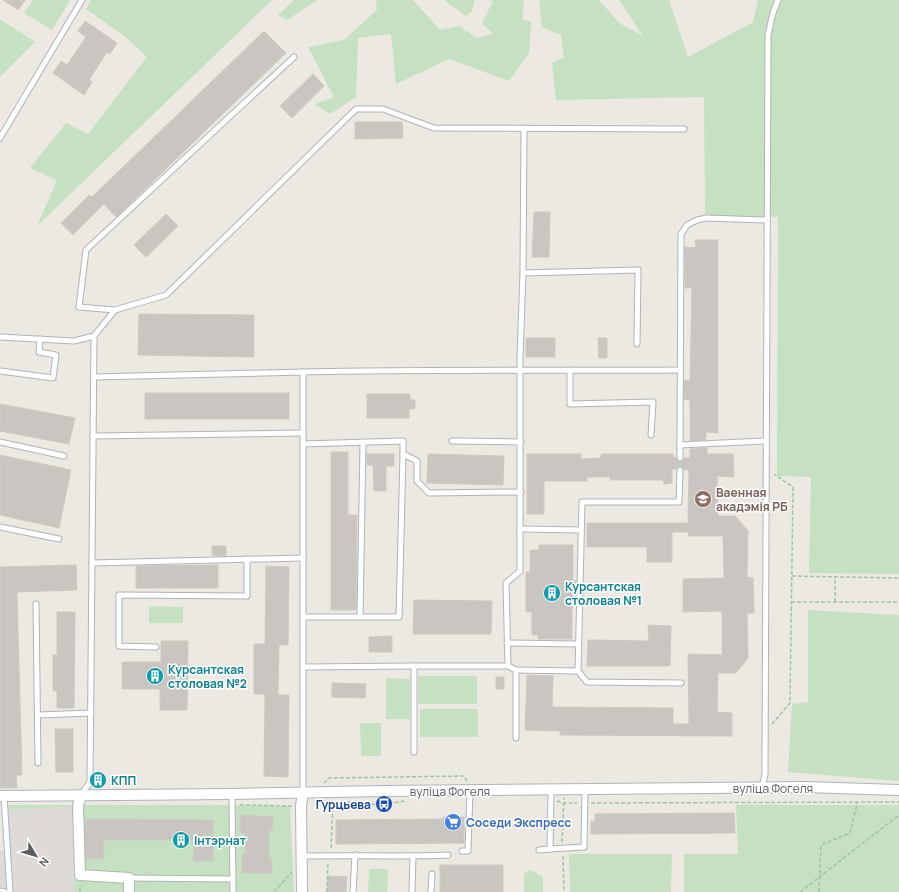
<svg xmlns="http://www.w3.org/2000/svg" width="899" height="892" font-family="Manrope,sans-serif">
	<rect width="100%" height="100%" fill="#ece8e2"/>
	<path fill="#dddad7" d="M72 807 74 892H0V850H7L4 809Z"/>
	<g fill="#c6e1c1">
		<path d="M33 0H70L52 30 24 13Z"/>
		<path d="M91 0H272L37 226 57 180 30 168 66 123 88 134 147 57 126 37 86 9Z"/>
		<path d="M294 0H317L287 20 278 15Z"/>
		<path d="M376 0H413L440 30 459 26 477 38 493 34 482 23 493 1 488 0H524L522 19 531 22 529 53 509 81 449 59 396 84 391 34 358 38 356 97 330 114 315 104 334 97 308 47 344 40 377 10Z"/>
		<path d="M444 0H475L472 11 466 16Z"/>
		<path d="M539 0H599L619 23 643 36 619 0H669L688 57 753 22 758 0H899V574L809 573 811 477 777 476 778 217 705 216 704 97 556 100 552 63 564 58 561 35 542 27Z"/>
		<path d="M0 19 35 42 0 77Z"/>
		<path d="M149 606 183 607V623H149Z"/>
		<path d="M808 610 899 615V781L788 772 792 704 808 702Z"/>
		<rect x="418" y="676" width="59" height="28"/>
		<path d="M386 678 410 679V719H386Z"/>
		<rect x="420" y="709" width="58" height="28"/>
		<path d="M360 723H381V756H361Z"/>
		<path d="M4 805H237L290 806 294 892H74L72 807 4 809Z"/>
		<path d="M736 805H899V892H684V854H738Z"/>
		<path d="M569 854H672L671 892H570Z"/>
		<path d="M369 869H388L387 892H368Z"/>
		<path d="M530 870 543 877V892H524V874Z"/>
	</g>
	<g fill="#c9c5c1" stroke="#d0c9c1">
		<path d="M3 0H25L18 10Z"/>
		<path d="M85 21 117 43 110 54 107 52 89 80 92 82 84 95 53 73 61 61 67 65 86 37 78 31Z"/>
		<path d="M264 31 286 53 116 217 104 204 73 235 61 223 89 195 92 197Z"/>
		<path d="M313 74 324 86 292 118 280 106Z"/>
		<path d="M355 122H402L403 138 355 139Z"/>
		<path d="M534 212H550L549 257H532Z"/>
		<path d="M166 214 178 226 146 257 134 245Z"/>
		<path d="M695 240H718V433L706 432V440L690 441V400L684 399V380L690 381 692 288H685V247L696 248Z"/>
		<path d="M139 314 254 315V357L138 355Z"/>
		<rect x="526" y="338" width="29" height="19"/>
		<path d="M598 338H607V358H599Z"/>
		<rect x="145" y="393" width="144" height="26"/>
		<path d="M367 394H410V400H415V409H409V418H367Z"/>
		<path d="M0 404 75 418 69 444 0 431Z"/>
		<path d="M707 448V454H733L734 477 717 476 718 516H735L748 531 747 577 753 578 754 613H747L748 658 736 673H718L717 712 732 713V736L560 735V731L525 730 527 675 553 676 552 707 673 708V724H689L688 654 722 655V611L683 612V579L724 578 723 536H688L689 532H672V562H647V547H587V523H688L689 470H684L682 467 680 466 676 469H672V483L664 484 663 480H610V477H587V481H544V514H527V454H581V459L601 458V454H673V457L676 458 677 460 680 462 683 460 684 458H690V449Z"/>
		<path d="M331 452H348V515H357L356 610H331Z"/>
		<path d="M367 454H394V466H386V491H374L373 465H367Z"/>
		<path d="M428 454 504 456 503 485 427 483Z"/>
		<path d="M0 455 71 470 59 528 0 515Z"/>
		<path d="M539 545H573V581H576V605H572V639H538V635H532V612H526V572H530V550H539Z"/>
		<path d="M212 546H226V556L212 555Z"/>
		<path d="M76 565 77 590 17 592 22 775H16L17 788H0V567Z"/>
		<path d="M218 565V588H136V566Z"/>
		<path d="M266 566 289 567 288 645H279L278 695H289L288 777 264 776 265 694H254V644H265Z"/>
		<path d="M414 600 492 601 491 634H413Z"/>
		<path d="M57 612H75L74 708H57V691H53V655H57Z"/>
		<path d="M648 625 671 626 670 666H587L588 640 649 641Z"/>
		<path d="M392 636V652H369V637Z"/>
		<path d="M161 641H188L187 710H160V689H122V662H161Z"/>
		<rect x="496" y="677" width="8" height="12"/>
		<path d="M332 683 366 684 365 698 332 697Z"/>
		<path d="M55 729H73V772H56Z"/>
		<path d="M734 813 735 833 591 834V821H595V814Z"/>
		<path d="M240 815 273 817 272 830 269 831V859L271 858 272 873H242V854H245V833H240Z"/>
		<path d="M443 817H464V843L336 844V820L443 819Z"/>
		<path d="M85 819 213 820V861H193L194 840H104V859H86Z"/>
		<rect x="440" y="865" width="63" height="27"/>
		<path d="M328 876 347 877 346 892H327Z"/>
	</g>
	<g fill="none" stroke-linecap="round" stroke-linejoin="round">
		<g stroke="#b0b4b6" stroke-width="7">
			<g id="lane">
				<path d="M0 138 82 0"/>
				<path d="M523 273 524 128"/>
				<path d="M115 310 166 295 356 109H383L434 128 684 129"/>
				<path d="M0 337 74 341 94 336 115 310 79 307 86 250 294 57"/>
				<path d="M570 370V404L653 402 651 435"/>
				<path d="M0 371 53 378 56 355 39 352 40 339"/>
				<path d="M303 372C429 369 555 371 680 370"/>
				<path d="M94 377 303 372V793"/>
				<path d="M93 436 303 433"/>
				<path d="M452 441 521 442"/>
				<path d="M766 441 680 445 681 234 687 225 697 220 707 218 767 220"/>
				<path d="M0 442 64 456"/>
				<path d="M303 444 403 441V454L417 461V481L429 493 521 492"/>
				<path d="M680 445V458"/>
				<path d="M0 527 59 539"/>
				<path d="M520 529 581 530"/>
				<path d="M92 563 303 558"/>
				<path d="M36 604 38 763"/>
				<path d="M303 617H399L403 454"/>
				<path d="M360 617 363 442"/>
				<path d="M507 643 579 644"/>
				<path d="M156 647 119 646V595L247 596V559"/>
				<path d="M508 666 516 670V738"/>
				<path d="M303 667 414 666"/>
				<path d="M516 670 578 671 587 682 681 683"/>
				<path d="M578 671 582 502H679L680 470"/>
				<path d="M38 715 91 713"/>
				<path d="M414 752V666H508L506 583 520 571V357L523 273 638 270 637 344"/>
				<path d="M762 788 765 774 768 35 773 13 778 0"/>
				<path d="M551 790 550 849 584 847 585 790"/>
				<path d="M232 794 233 892"/>
				<path d="M81 795 90 782 94 336"/>
				<path d="M4 796 10 892"/>
				<path d="M540 823H550"/>
				<path d="M539 850 550 849"/>
				<path d="M462 851H468L470 791"/>
				<path d="M302 855 307 856C354 855 401 857 448 855"/>
				<path d="M129 878 233 879"/>
				<path d="M0 891 5 892"/>
				<path d="M353 892 355 855"/>
				<path d="M412 892 413 856"/>
				<path d="M431 892 432 874"/>
			</g>
		</g>
		<g stroke="#b0b4b6" stroke-width="12">
			<g id="street">
				<path d="M0 796 232 794 384 791 804 787 899 790"/>
				<path d="M81 796 78 805 80 875 129 878V892"/>
				<path d="M302 892 301 806 303 793"/>
			</g>
		</g>
		<g stroke="#9ec6a2" stroke-width="1.5" stroke-dasharray="4 2" stroke-linecap="butt">
			<path d="M792 576 899 578"/>
			<path d="M791 602H899"/>
			<path d="M835 602V577"/>
			<path d="M772 724 790 703 793 487 774 474"/>
			<path d="M324 783 329 778 464 776 467 781"/>
			<path d="M557 801 563 803H577"/>
			<path d="M347 802C366 805 385 805 404 801"/>
			<path d="M591 803 899 802"/>
			<path d="M240 805 292 806"/>
			<path d="M562 842 564 798"/>
			<path d="M331 848 333 802"/>
			<path d="M563 856 564 892"/>
			<path d="M80 892V885"/>
			<path d="M274 892 292 872"/>
			<path d="M327 892 328 863"/>
			<path d="M800 892 899 815"/>
			<path d="M819 892 821 845 850 833 857 805 856 802"/>
		</g>
		<use href="#lane" stroke="#fff" stroke-width="5"/>
		<use href="#street" stroke="#fff" stroke-width="10"/>
	</g>
	<defs>
		<g id="university-disc" transform="scale(0.9)"><circle r="9.5" fill="#8d6e63" stroke="#fff"/><path d="M0-5L7-2L0 1L-7-2ZM-4 1L0 2.5L4 1V4Q0 6-4 4Z" fill="#fff"/></g>
		<g id="building-disc" transform="scale(0.9)"><circle r="9.5" fill="#0f9aa8" stroke="#fff"/><path d="M-4-6H4V6H1V3H-1V6H-4ZM-2.5-4.3h1.7v1.8h-1.7ZM.8-4.3h1.7v1.8H.8ZM-2.5-1h1.7V.8h-1.7ZM.8-1h1.7V.8H.8Z" fill="#fff"/></g>
		<g id="bus-disc" transform="scale(0.9)"><circle r="9.5" fill="#1a4fb4" stroke="#fff"/><path d="M-5-6H5V4H4V6H2V4H-2V6H-4V4H-5ZM-3.5-4V0h7V-4ZM-3.5 1.2v1.5H-2V1.2ZM2 1.2v1.5H3.5V1.2Z" fill="#fff"/></g>
		<g id="supermarket-disc" transform="scale(0.9)"><circle r="9.5" fill="#3f7fe0" stroke="#fff"/><path d="M-6-5.5h2.5l.6 2H6L4.5 2H-2.5L-4.4-4H-6ZM-1.5 3.2a1.3 1.3 0 1 0 .1 0ZM3 3.2a1.3 1.3 0 1 0 .1 0Z" fill="#fff"/></g>
	</defs>
	<g fill-rule="evenodd">
		<use href="#university-disc" x="703" y="499"/>
		<use href="#building-disc" x="552" y="593"/>
		<use href="#building-disc" x="155" y="676"/>
		<use href="#building-disc" x="98" y="780"/>
		<use href="#bus-disc" x="384" y="804"/>
		<use href="#supermarket-disc" x="453" y="822"/>
		<use href="#building-disc" x="181" y="840"/>
	</g>
	<g text-anchor="middle" dominant-baseline="central" stroke-width="3" stroke-linejoin="round" paint-order="stroke">
		<g font-size="12" font-weight="bold" fill="#785e54" stroke="#fff" text-anchor="start">
			<text x="716" y="492">Ваенная<tspan x="716" dy="14">акадэмія РБ</tspan></text>
		</g>
		<g font-size="12" font-weight="bold" fill="#0d838f" stroke="#fff" text-anchor="start">
			<text x="565" y="586">Курсантская<tspan x="565" dy="14">столовая №1</tspan></text>
			<text x="168" y="669">Курсантская<tspan x="168" dy="14">столовая №2</tspan></text>
			<text x="111" y="780">КПП</text>
			<text x="194" y="840">Інтэрнат</text>
		</g>
		<g font-size="12" fill="#5b5f61" stroke="#fff">
			<text x="773" y="788">вуліца Фогеля</text>
			<text x="450" y="791">вуліца Фогеля</text>
		</g>
		<g font-size="12" font-weight="bold" fill="#164399" stroke="#fff" text-anchor="end">
			<text x="371" y="804">Гурцьева</text>
		</g>
		<g font-size="12" font-weight="bold" fill="#366cbe" stroke="#fff" text-anchor="start">
			<text x="466" y="822">Соседи Экспресс</text>
		</g>
	</g>
	<g transform="translate(36 856) rotate(128)" stroke="#ffffff" stroke-width="3" paint-order="stroke">
	<path d="M0-3L7 15L0 10L-7 15Z" fill="#5b5f61"/>
	<text y="-6" font-size="11" font-weight="bold" text-anchor="middle" fill="#5b5f61">N</text>
	</g>
</svg>
